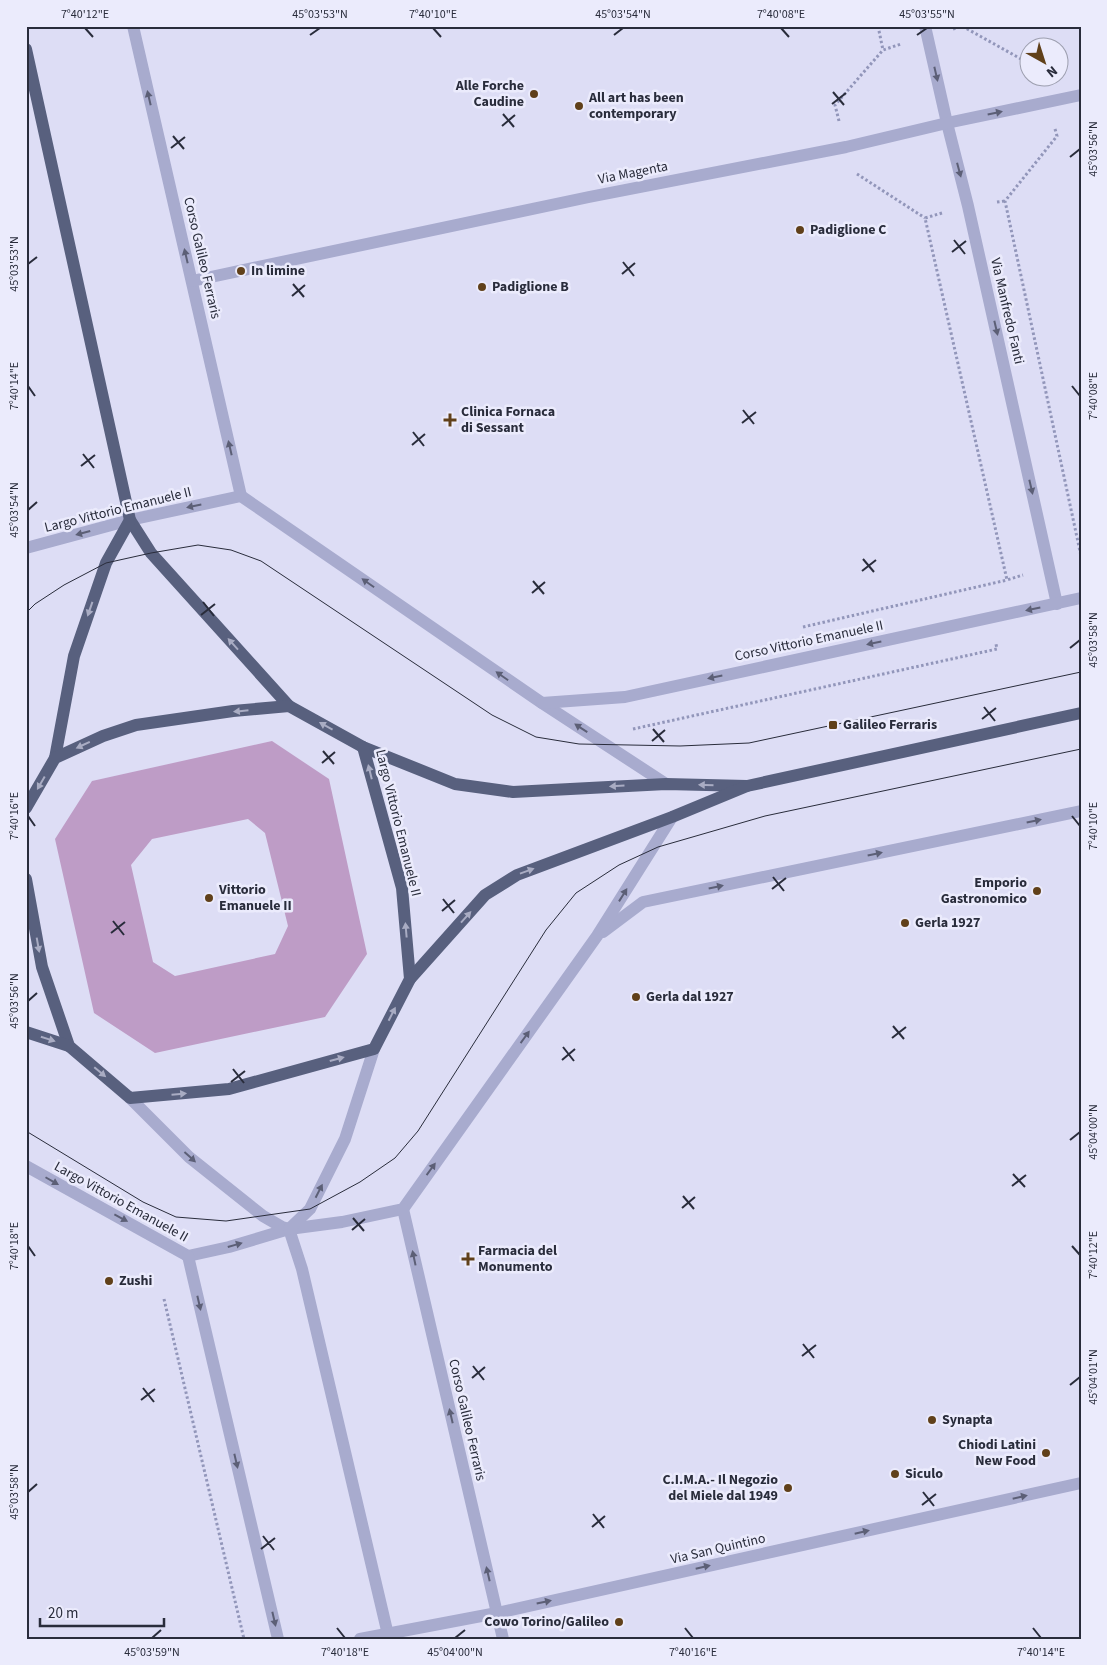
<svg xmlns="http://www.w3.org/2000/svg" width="1107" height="1665" font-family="'Source Sans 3',sans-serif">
	<rect width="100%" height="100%" fill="#ddddf5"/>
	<path fill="#be9cc6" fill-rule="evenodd" d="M272 741 329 779 367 954 325 1017 155 1053 94 1013 55 839 92 781ZM248 819 265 833 288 926 275 954 175 976 153 962 131 865 152 839Z"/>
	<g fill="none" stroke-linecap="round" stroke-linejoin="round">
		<g stroke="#9296ba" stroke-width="3" stroke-dasharray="2.5 2.5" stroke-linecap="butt">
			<path d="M878 26 883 50"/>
			<path d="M953 29 962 26 1030 64"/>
			<path d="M839 121 835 105 883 50 901 44"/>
			<path d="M1055 129 1057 136 1005 201 1081 556"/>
			<path d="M857 174 925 218"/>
			<path d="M997 202 1005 201"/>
			<path d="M942 213 925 218 1007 580 1023 575"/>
			<path d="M803 627 1007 580"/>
			<path d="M633 729 997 649 996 644"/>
			<path d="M164 1299 244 1639"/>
		</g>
		<g stroke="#a8abce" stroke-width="12">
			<path d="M133 26 241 496"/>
			<path d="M925 26 947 123 968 206 1057 604"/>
			<path d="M192 281 589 197 846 147 947 123 1081 95"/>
			<path d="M26 548 130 520 241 496 542 703 666 784"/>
			<path d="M542 703 625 697 1081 598"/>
			<path d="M603 932 643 902 1081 811"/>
			<path d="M130 1098 189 1157 263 1216 282 1227 289 1229"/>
			<path d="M26 1166 188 1256 229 1247 289 1229 342 1222 403 1209 597 936 672 817"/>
			<path d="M403 1209 503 1639"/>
			<path d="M289 1229 302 1269 389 1639"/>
			<path d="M289 1229 310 1209 345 1139 374 1049"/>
			<path d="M188 1256 278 1639"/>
			<path d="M360 1639 497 1613 1081 1483"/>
		</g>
		<g stroke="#58607e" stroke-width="12">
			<path d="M26 49 130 520 151 553 289 706"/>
			<path d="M55 758 74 656 106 563 130 520"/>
			<path d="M26 808 55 758 103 736 136 725 233 711 289 706 363 747 455 784 513 792 666 784 747 786"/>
			<path d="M26 879 42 967 69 1046 130 1098 229 1089 374 1049 410 979 402 888 363 747"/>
			<path d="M410 979 485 895 517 875 672 817 747 786 1081 713"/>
			<path d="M26 1032 69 1046"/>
		</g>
		<g stroke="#292c3b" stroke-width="1">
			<path d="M26 613 35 604 64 585 106 563 151 553 198 545 231 550 261 561 492 715 536 737 579 744 680 746 749 743 1081 672"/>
			<path d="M26 1131 143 1202 176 1217 226 1221 310 1209 360 1182 395 1158 418 1131 546 930 576 893 619 865 658 847 765 816 1081 749"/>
		</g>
	</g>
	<defs><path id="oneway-solid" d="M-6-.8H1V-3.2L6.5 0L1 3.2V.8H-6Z" transform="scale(1.25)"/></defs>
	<g fill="#5c5f76">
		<use href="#oneway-solid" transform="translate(936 74) rotate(77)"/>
		<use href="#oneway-solid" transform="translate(149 98) rotate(-103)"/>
		<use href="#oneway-solid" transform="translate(995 113) rotate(-12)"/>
		<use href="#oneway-solid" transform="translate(959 170) rotate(75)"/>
		<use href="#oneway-solid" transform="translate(186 256) rotate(-103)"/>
		<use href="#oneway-solid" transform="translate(996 328) rotate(77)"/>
		<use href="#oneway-solid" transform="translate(230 448) rotate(-103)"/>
		<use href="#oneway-solid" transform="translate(1031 487) rotate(77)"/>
		<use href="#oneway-solid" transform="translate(194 506) rotate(168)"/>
		<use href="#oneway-solid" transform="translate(83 533) rotate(165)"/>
		<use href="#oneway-solid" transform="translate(368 583) rotate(-145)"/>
		<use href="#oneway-solid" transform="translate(1033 609) rotate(168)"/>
		<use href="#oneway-solid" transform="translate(874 643) rotate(168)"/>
		<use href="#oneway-solid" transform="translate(502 676) rotate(-145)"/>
		<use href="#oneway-solid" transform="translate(715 677) rotate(168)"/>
		<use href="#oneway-solid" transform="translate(581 728) rotate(-147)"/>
		<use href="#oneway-solid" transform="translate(1034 821) rotate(-12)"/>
		<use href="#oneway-solid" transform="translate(875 854) rotate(-12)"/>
		<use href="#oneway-solid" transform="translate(716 887) rotate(-12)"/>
		<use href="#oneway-solid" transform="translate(623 895) rotate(-58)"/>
		<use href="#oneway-solid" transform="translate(525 1037) rotate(-54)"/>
		<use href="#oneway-solid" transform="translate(190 1157) rotate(42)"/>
		<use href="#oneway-solid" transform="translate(431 1169) rotate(-54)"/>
		<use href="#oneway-solid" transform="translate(52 1181) rotate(30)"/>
		<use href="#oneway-solid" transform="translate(319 1191) rotate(-63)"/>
		<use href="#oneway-solid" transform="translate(121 1218) rotate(28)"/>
		<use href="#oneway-solid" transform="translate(235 1245) rotate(-16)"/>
		<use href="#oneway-solid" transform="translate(414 1258) rotate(-102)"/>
		<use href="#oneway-solid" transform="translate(199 1303) rotate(77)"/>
		<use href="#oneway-solid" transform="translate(451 1416) rotate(-103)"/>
		<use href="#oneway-solid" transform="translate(236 1461) rotate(77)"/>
		<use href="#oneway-solid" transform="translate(1020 1497) rotate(-13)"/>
		<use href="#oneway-solid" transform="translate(862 1532) rotate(-13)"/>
		<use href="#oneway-solid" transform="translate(703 1567) rotate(-13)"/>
		<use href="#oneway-solid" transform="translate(488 1574) rotate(-103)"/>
		<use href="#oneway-solid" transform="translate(544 1602) rotate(-12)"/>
		<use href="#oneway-solid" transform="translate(274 1619) rotate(77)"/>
	</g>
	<g fill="#a9acc3">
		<use href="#oneway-solid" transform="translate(90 609) rotate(109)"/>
		<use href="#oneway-solid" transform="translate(233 644) rotate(-132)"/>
		<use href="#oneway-solid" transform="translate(241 711) rotate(174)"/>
		<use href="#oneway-solid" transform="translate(326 726) rotate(-151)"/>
		<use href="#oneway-solid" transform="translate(83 745) rotate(155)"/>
		<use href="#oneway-solid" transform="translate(370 772) rotate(-104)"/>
		<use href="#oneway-solid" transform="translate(41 783) rotate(120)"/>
		<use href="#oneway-solid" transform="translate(706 785) rotate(-179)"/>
		<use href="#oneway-solid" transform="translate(617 786) rotate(177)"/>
		<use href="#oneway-solid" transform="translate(527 871) rotate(-20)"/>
		<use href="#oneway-solid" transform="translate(466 917) rotate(-48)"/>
		<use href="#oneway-solid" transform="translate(406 930) rotate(-95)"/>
		<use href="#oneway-solid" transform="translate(38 945) rotate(80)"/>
		<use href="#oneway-solid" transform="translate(392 1014) rotate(-63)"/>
		<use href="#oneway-solid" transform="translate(48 1039) rotate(18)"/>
		<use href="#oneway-solid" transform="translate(337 1059) rotate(-15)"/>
		<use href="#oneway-solid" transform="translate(100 1072) rotate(40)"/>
		<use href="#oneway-solid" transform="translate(179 1094) rotate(-5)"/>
	</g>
	<path fill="none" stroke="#292c3b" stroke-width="2" d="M85 28 93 37M433 28 441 37M781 28 789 37M310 35 320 28M614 35 623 28M917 35 927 28M833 92 844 105M832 104 846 93M503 114 514 127M502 126 515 115M173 136 184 149M171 148 185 137M1070 157 1080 149M954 240 965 254M952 252 966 241M623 262 634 276M28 264 37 257M622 274 635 263M293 284 304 297M292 296 305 285M28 386 35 396M1072 386 1080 396M743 410 754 424M742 423 756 412M413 432 424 446M412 445 425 434M83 454 94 468M81 466 95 455M28 510 37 502M863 559 874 572M862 571 876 560M533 581 544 594M532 593 545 582M203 602 214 616M201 615 215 604M1070 648 1080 640M984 707 995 721M982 719 996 708M653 729 664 742M652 741 665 730M323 751 334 764M322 763 335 752M28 816 35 826M1072 816 1080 826M773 877 784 891M772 889 786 878M443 899 454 913M442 911 455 900M113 921 124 935M111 933 125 922M28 1001 37 993M893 1026 904 1039M892 1038 906 1027M563 1047 574 1061M562 1060 575 1049M233 1069 244 1083M231 1082 245 1071M1070 1140 1080 1132M1013 1174 1025 1187M1012 1186 1026 1175M683 1196 694 1209M682 1208 695 1197M353 1218 364 1231M352 1230 365 1219M28 1246 35 1256M1072 1246 1080 1255M803 1344 814 1358M802 1356 816 1345M473 1366 484 1380M472 1378 485 1367M1070 1385 1080 1377M143 1388 154 1402M141 1400 155 1389M28 1492 37 1484M923 1492 934 1506M922 1505 936 1494M593 1514 604 1528M592 1527 605 1516M263 1536 274 1550M261 1549 275 1538M337 1628 345 1638M685 1628 693 1638M1033 1628 1041 1638M152 1638 161 1630M455 1638 465 1630"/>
	<g fill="#60401a" stroke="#ebebfc" stroke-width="2">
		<circle cx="534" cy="94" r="5"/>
		<circle cx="579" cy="106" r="5"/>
		<circle cx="800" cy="230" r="5"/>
		<circle cx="241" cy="271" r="5"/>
		<circle cx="482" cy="287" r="5"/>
		<path d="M447.5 412.5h5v5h5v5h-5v5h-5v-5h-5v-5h5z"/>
		<rect x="828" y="720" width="10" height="10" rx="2.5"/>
		<circle cx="1037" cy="891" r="5"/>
		<circle cx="209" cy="898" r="5"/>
		<circle cx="905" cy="923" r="5"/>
		<circle cx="636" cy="997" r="5"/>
		<path d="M465.5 1251.5h5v5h5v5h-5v5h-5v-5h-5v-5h5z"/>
		<circle cx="109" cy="1281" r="5"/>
		<circle cx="932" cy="1420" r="5"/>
		<circle cx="1046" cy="1453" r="5"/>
		<circle cx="895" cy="1474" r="5"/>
		<circle cx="788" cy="1488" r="5"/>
		<circle cx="619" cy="1622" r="5"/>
	</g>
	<g text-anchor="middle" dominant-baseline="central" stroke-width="5" stroke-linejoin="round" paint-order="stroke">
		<g font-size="14" font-weight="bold" fill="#292c3b" stroke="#ebebfc" text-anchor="start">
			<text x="524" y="86" text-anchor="end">Alle Forche<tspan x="524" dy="16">Caudine</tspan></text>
			<text x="589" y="98">All art has been<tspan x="589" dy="16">contemporary</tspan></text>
			<text x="810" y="230">Padiglione C</text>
			<text x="251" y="271">In limine</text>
			<text x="492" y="287">Padiglione B</text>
			<text x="461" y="412">Clinica Fornaca<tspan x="461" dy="16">di Sessant</tspan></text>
			<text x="843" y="725">Galileo Ferraris</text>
			<text x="1027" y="883" text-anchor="end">Emporio<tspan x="1027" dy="16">Gastronomico</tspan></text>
			<text x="219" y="890">Vittorio<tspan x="219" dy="16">Emanuele II</tspan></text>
			<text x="915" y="923">Gerla 1927</text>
			<text x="646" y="997">Gerla dal 1927</text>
			<text x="478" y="1251">Farmacia del<tspan x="478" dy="16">Monumento</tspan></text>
			<text x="119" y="1281">Zushi</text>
			<text x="942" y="1420">Synapta</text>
			<text x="1036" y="1445" text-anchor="end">Chiodi Latini<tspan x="1036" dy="16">New Food</tspan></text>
			<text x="905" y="1474">Siculo</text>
			<text x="778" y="1480" text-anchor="end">C.I.M.A.- Il Negozio<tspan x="778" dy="16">del Miele dal 1949</tspan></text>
			<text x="609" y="1622" text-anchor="end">Cowo Torino/Galileo</text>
		</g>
		<g font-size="14" fill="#292c3b" stroke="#ebebfc">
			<text transform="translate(633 173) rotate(-11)">Via Magenta</text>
			<text transform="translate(202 258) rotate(77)">Corso Galileo Ferraris</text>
			<text transform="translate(1007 311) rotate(77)">Via Manfredo Fanti</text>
			<text transform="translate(118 510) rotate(-14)">Largo Vittorio Emanuele II</text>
			<text transform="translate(809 641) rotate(-12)">Corso Vittorio Emanuele II</text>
			<text transform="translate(398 823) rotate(76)">Largo Vittorio Emanuele II</text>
			<text transform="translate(121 1202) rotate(29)">Largo Vittorio Emanuele II</text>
			<text transform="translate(467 1420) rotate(77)">Corso Galileo Ferraris</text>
			<text transform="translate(718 1549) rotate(-13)">Via San Quintino</text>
		</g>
	</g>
	<rect width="1107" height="1665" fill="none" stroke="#ebebfc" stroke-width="55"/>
	<g transform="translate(1044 62) rotate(141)"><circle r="24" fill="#ebebfc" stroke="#9d9faf"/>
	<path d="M0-4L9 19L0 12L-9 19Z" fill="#60401a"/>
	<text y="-8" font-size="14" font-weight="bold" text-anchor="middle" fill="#292c3b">N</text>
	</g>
	<path d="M40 1618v8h124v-8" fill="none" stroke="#292c3b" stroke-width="2.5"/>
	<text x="48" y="1618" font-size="15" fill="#292c3b" stroke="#ebebfc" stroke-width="4" paint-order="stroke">20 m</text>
	<rect x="28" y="28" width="1052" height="1610" fill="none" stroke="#292c3b" stroke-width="2"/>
	<g font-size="12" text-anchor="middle" fill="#292c3b">
		<text x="85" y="18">7°40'12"E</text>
		<text x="320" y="18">45°03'53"N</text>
		<text x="433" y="18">7°40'10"E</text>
		<text x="623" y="18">45°03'54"N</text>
		<text x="781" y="18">7°40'08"E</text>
		<text x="927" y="18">45°03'55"N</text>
		<text transform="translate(1093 149) rotate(-90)" y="4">45°03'56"N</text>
		<text transform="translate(14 264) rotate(-90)" y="4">45°03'53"N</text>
		<text transform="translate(14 386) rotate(-90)" y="4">7°40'14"E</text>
		<text transform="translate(1093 396) rotate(-90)" y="4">7°40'08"E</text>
		<text transform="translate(14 510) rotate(-90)" y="4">45°03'54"N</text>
		<text transform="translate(1093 640) rotate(-90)" y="4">45°03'58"N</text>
		<text transform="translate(14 816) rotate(-90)" y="4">7°40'16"E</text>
		<text transform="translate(1093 826) rotate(-90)" y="4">7°40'10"E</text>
		<text transform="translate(14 1001) rotate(-90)" y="4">45°03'56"N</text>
		<text transform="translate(1093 1132) rotate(-90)" y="4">45°04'00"N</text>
		<text transform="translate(14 1246) rotate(-90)" y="4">7°40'18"E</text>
		<text transform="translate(1093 1255) rotate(-90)" y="4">7°40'12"E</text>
		<text transform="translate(1093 1377) rotate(-90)" y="4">45°04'01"N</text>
		<text transform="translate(14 1492) rotate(-90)" y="4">45°03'58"N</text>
		<text x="152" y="1656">45°03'59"N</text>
		<text x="345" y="1656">7°40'18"E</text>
		<text x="455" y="1656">45°04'00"N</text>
		<text x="693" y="1656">7°40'16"E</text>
		<text x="1041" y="1656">7°40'14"E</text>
	</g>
</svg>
